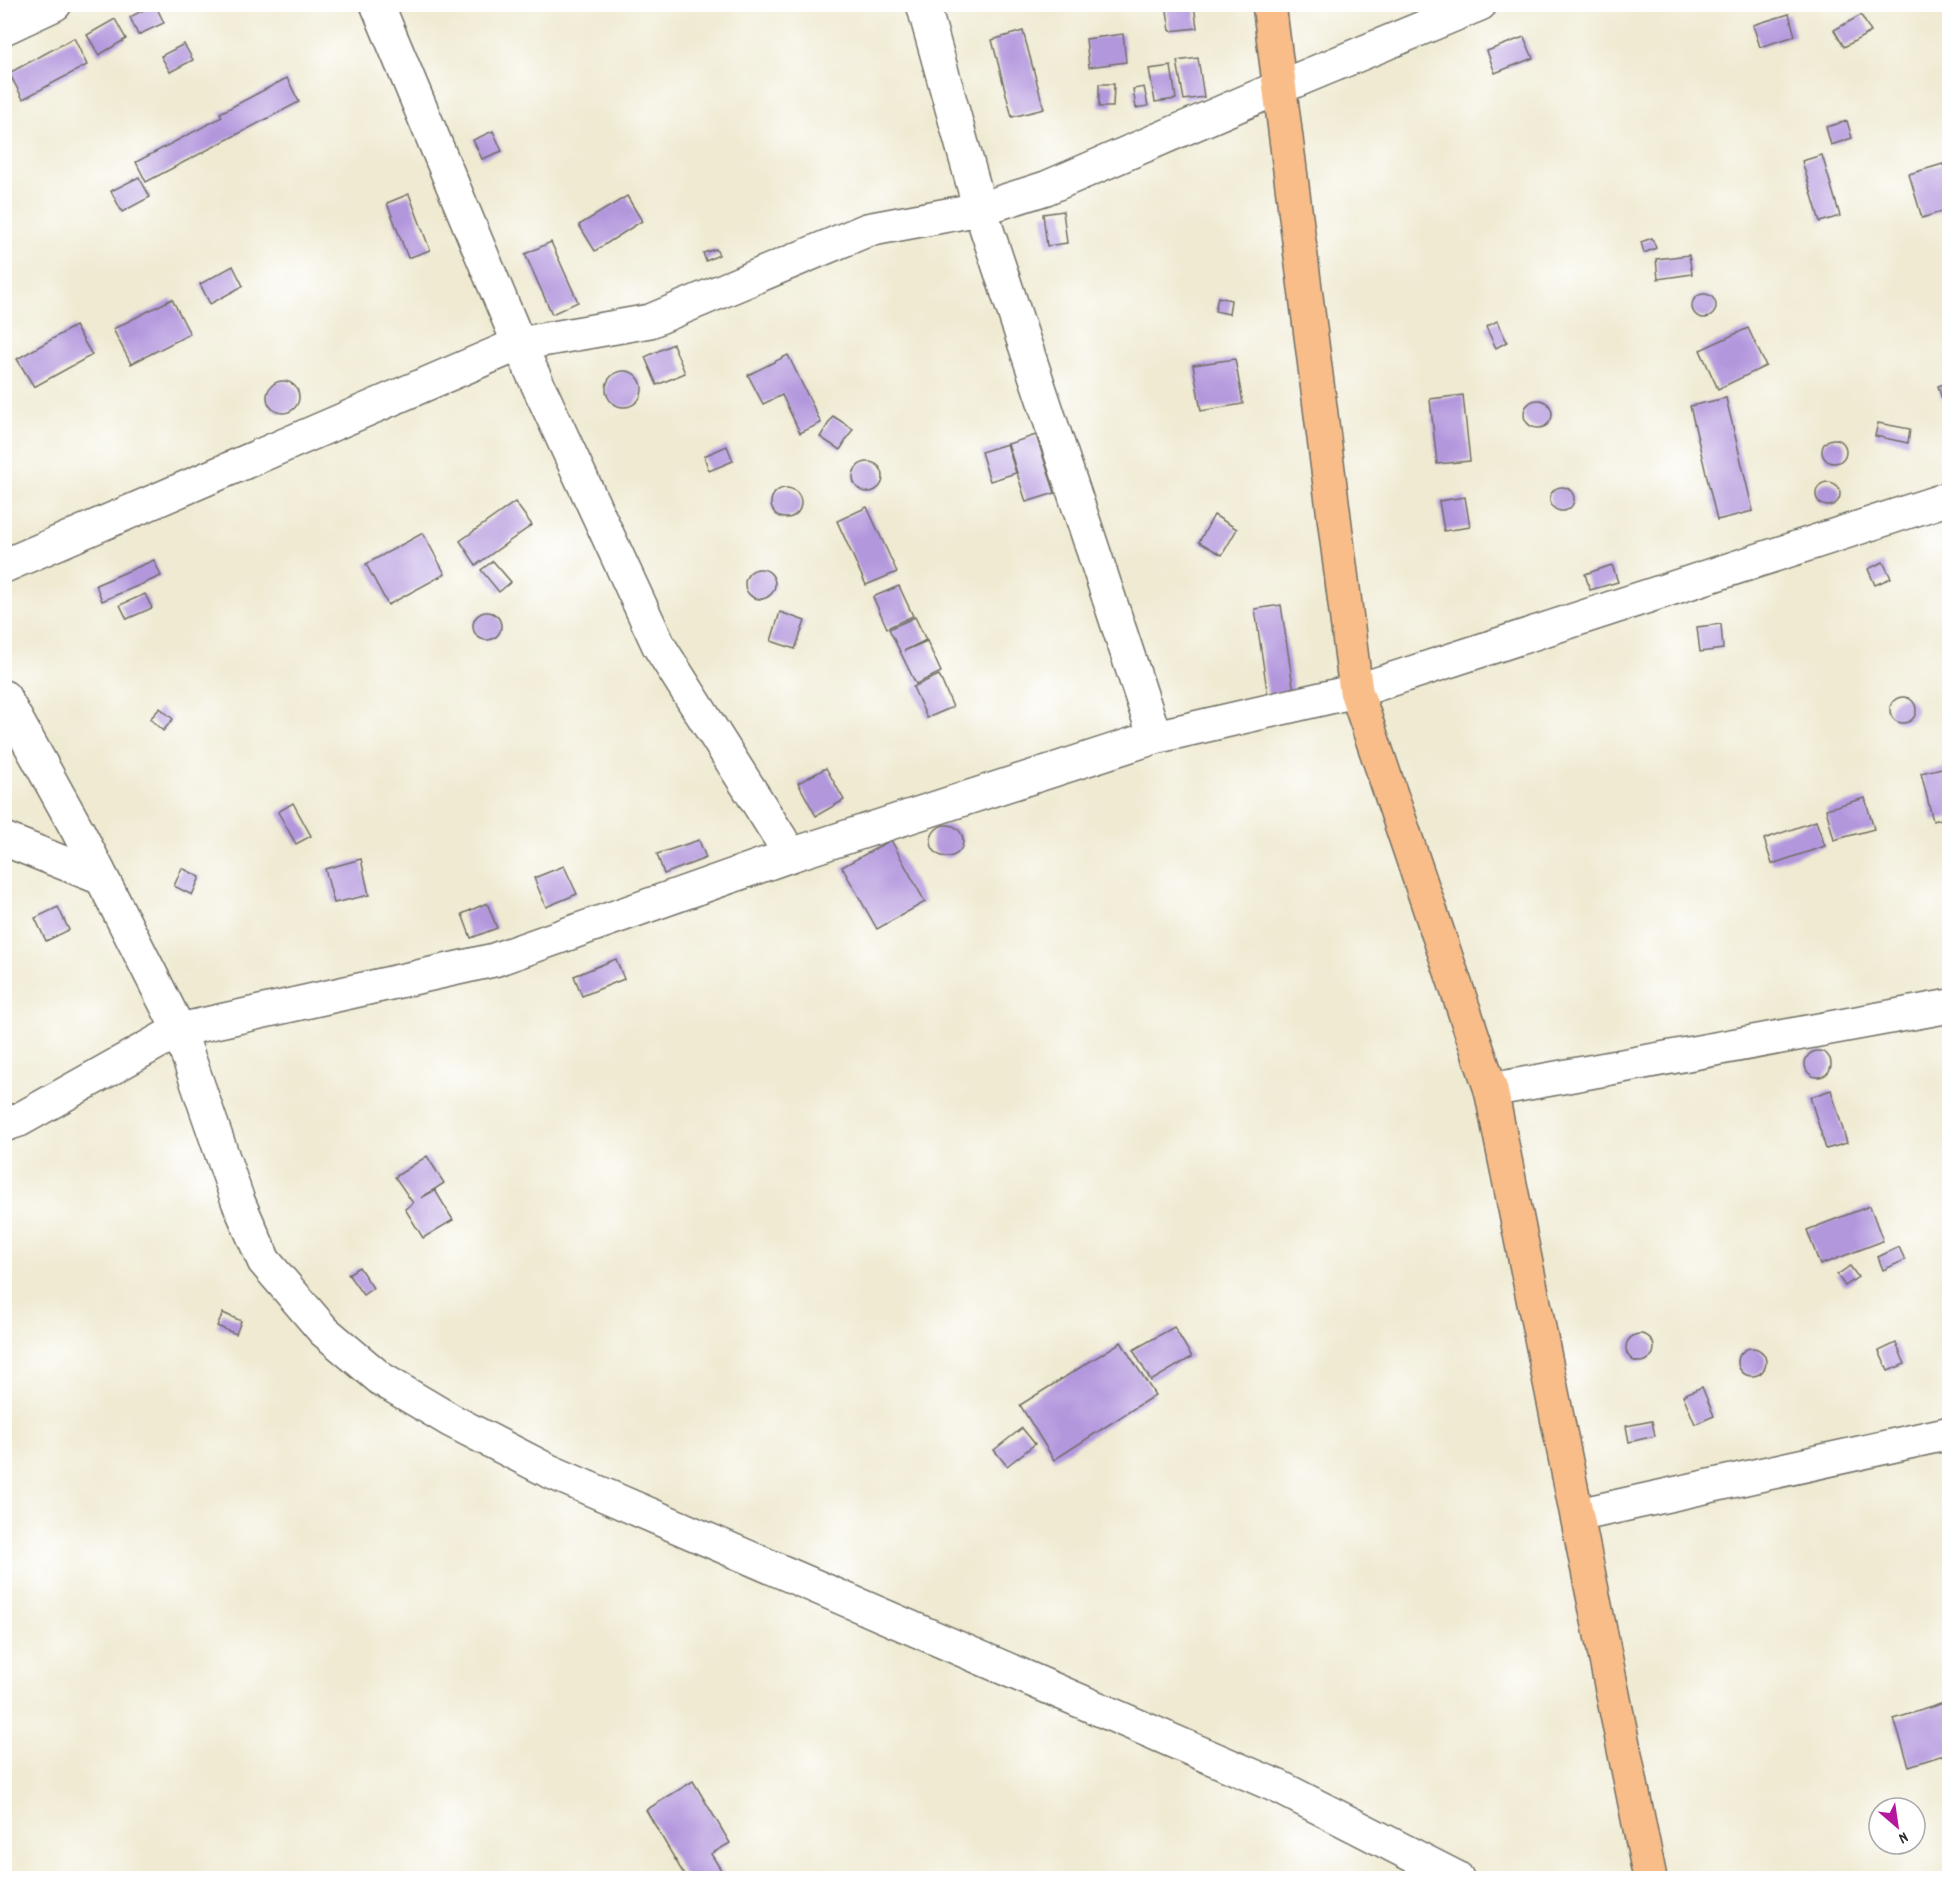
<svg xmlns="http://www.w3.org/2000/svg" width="1954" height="1883" font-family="Dekko,sans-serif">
	<rect width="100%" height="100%" fill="#fff"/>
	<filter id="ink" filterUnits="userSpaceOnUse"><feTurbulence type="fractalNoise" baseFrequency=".0167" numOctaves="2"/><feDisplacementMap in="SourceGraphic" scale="12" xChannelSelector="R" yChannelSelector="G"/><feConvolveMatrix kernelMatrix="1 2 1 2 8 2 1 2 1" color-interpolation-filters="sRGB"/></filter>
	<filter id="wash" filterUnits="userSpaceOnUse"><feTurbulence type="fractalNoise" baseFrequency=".008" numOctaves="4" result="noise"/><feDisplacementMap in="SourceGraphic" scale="24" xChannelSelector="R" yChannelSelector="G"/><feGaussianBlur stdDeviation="1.35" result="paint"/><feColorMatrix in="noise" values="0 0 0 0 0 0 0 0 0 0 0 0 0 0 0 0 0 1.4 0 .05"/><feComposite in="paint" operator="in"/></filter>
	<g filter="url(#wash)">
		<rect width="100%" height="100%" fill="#efead1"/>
		<g id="blocks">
			<g fill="#b397dd">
				<path d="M155 4 164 23 138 35 130 17Z"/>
				<path d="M1166 4H1194L1197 28 1170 31Z"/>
				<path d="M1789 14 1795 36 1760 47 1753 25Z"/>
				<path d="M1861 15 1871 32 1844 47 1834 30Z"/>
				<path d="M115 19 126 39 99 55 87 35Z"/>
				<path d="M1023 31 1044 109 1012 117 992 40Z"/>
				<path d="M1123 34 1126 62 1089 67 1086 39Z"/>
				<path d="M1524 37 1533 58 1495 73 1487 51Z"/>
				<path d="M74 38 87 65 23 99 9 73Z"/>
				<path d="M184 44 193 60 170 72 161 56Z"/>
				<path d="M1198 58 1204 97 1184 100 1177 61Z"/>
				<path d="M1171 66 1176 99 1155 102 1149 69Z"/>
				<path d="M287 78 299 102 146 182 136 162 222 117 220 113Z"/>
				<path d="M1099 84H1114L1113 107H1099Z"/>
				<path d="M1144 87 1148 106 1136 108 1133 89Z"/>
				<path d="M1847 121 1852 138 1831 145 1826 127Z"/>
				<path d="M493 131 502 151 482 159 473 140Z"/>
				<path d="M1822 155 1840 216 1820 222 1802 161Z"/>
				<path d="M1943 164 1950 185V209L1922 218 1909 174Z"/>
				<path d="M139 177 150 197 122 212 111 191Z"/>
				<path d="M409 194 430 250 408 258 387 203Z"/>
				<path d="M627 196 642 221 595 251 579 225Z"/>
				<path d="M1063 211 1067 243 1047 246 1043 214Z"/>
				<path d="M1652 238 1656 248 1644 253 1641 242Z"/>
				<path d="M551 242 578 302 552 314 525 254Z"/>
				<path d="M716 249 719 255 706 261 703 253Z"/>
				<path d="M1689 255 1692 274 1658 279 1656 259Z"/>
				<path d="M233 266 243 286 210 304 200 284Z"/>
				<circle cx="1704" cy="306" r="12"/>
				<path d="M1218 297 1231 300 1229 314 1215 311Z"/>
				<path d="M172 299 190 334 131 364 113 329Z"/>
				<path d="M1497 321 1507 342 1496 348 1486 327Z"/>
				<path d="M75 326 92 355 34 387 17 359Z"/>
				<path d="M1748 328 1766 366 1718 389 1700 350Z"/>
				<path d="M673 344 685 373 657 385 645 357Z"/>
				<path d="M788 355 821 423 800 433 782 395 763 404 748 375Z"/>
				<path d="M1235 359 1243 404 1201 411 1193 365Z"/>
				<circle cx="624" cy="389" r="18"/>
				<circle cx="283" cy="397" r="16"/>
				<path d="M1950 382V397L1942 399 1938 386Z"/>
				<path d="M1463 395 1470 461 1437 464 1430 399Z"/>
				<path d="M1726 398 1753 511 1717 520 1690 406Z"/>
				<circle cx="1538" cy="414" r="14"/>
				<path d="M833 416 853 429 840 450 820 437Z"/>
				<path d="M1878 423 1910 429 1908 443 1875 436Z"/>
				<path d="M1036 435 1055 493 1026 502 1008 444Z"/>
				<circle cx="1834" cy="451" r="12"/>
				<path d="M1007 444 1016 473 990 481 981 452Z"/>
				<path d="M727 446 733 461 709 471 704 456Z"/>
				<circle cx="868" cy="477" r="15"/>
				<circle cx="1828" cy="494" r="12"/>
				<circle cx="1562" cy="499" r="12"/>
				<circle cx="786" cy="503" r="15"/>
				<path d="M1465 497 1470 527 1444 531 1439 501Z"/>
				<path d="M515 502 532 525 476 565 460 541Z"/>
				<path d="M867 507 897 572 866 585 837 521Z"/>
				<path d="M1214 515 1237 529 1222 555 1199 542Z"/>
				<path d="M423 533 445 574 388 605 366 564Z"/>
				<path d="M154 560 161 576 102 601 96 585Z"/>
				<path d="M493 561 511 582 499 592 481 570Z"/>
				<path d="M1883 562 1891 578 1875 585 1868 569Z"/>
				<path d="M1612 565 1618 582 1590 590 1585 574Z"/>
				<circle cx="760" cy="584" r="15"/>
				<path d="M899 586 913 616 887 628 873 597Z"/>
				<path d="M145 594 152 608 127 619 120 605Z"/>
				<path d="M1281 605 1294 693 1268 697 1255 609Z"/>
				<circle cx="487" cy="626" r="14"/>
				<path d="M780 612 805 621 795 649 771 641Z"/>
				<path d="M915 617 926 640 904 651 927 641 941 672 916 684 889 629Z"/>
				<path d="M1721 624 1723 649 1700 652 1697 627Z"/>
				<path d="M939 675 953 707 927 718 913 687Z"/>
				<circle cx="1903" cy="710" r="13"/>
				<path d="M160 708 173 719 163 731 150 719Z"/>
				<path d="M1950 766V817L1933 821 1921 773Z"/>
				<path d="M826 768 844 800 816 816 798 783Z"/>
				<path d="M1865 798 1874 829 1834 840 1826 809Z"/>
				<path d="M293 803 311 836 296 844 278 812Z"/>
				<path d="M1816 821 1825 846 1772 864 1764 839Z"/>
				<circle cx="947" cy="841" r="16"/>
				<path d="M699 840 706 858 664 874 657 854Z"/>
				<path d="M891 840 925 902 877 929 842 867Z"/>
				<path d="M361 859 369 895 334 903 325 869Z"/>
				<path d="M564 866 577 894 546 907 534 878Z"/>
				<path d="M182 868 200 877 192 895 174 886Z"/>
				<path d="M487 903 497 928 471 938 462 914Z"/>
				<path d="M58 907 69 930 46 941 35 918Z"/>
				<path d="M616 959 624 979 582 996 574 976Z"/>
				<circle cx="1818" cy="1064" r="13"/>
				<path d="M1831 1090 1847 1143 1826 1149 1810 1097Z"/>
				<path d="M427 1156 444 1183 421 1198 435 1190 453 1220 423 1238 405 1209 413 1203 395 1177Z"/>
				<path d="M1870 1206 1883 1241 1820 1265 1807 1230Z"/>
				<path d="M1899 1247 1905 1260 1883 1270 1878 1257Z"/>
				<path d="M1850 1266 1858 1277 1845 1286 1837 1275Z"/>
				<path d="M359 1267 373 1288 363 1295 348 1274Z"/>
				<path d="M223 1313 241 1321 236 1334 217 1326Z"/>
				<path d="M1174 1327 1192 1357 1151 1381 1133 1350Z"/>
				<circle cx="1640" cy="1348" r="14"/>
				<path d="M1121 1342 1155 1395 1054 1460 1020 1405Z"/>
				<path d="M1896 1343 1905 1364 1888 1371 1879 1351Z"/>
				<circle cx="1752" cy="1362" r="14"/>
				<path d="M1702 1387 1714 1416 1695 1424 1683 1395Z"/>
				<path d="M1652 1421 1655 1436 1629 1442 1626 1426Z"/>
				<path d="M1022 1428 1035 1444 1007 1466 994 1450Z"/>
				<path d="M1950 1701V1753L1909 1766 1894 1719Z"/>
				<path d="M693 1781 730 1843 711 1854 726 1878H686L646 1810Z"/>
			</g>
		</g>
	</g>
	<g filter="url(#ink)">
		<use href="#blocks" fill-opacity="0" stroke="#706e65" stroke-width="1.5"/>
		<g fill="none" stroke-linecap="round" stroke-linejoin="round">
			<g stroke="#706e65" stroke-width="36">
				<g id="minor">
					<path d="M377 4 519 344 659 646 791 855"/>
					<path d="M923 4 980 209 1155 737"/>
					<path d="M4 28 55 4"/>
					<path d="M4 566 519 344 650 321 867 230 980 209 1046 188 1278 88 1480 4"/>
					<path d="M4 697 78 831 179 1030 238 1201 264 1261 324 1331 381 1379 450 1420 549 1471 1279 1787 1457 1878"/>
					<path d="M4 839 101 878"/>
					<path d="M1491 1090 1950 1006"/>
					<path d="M4 1125 19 1120 179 1030 494 960 791 855 1155 737 1356 691 1950 498"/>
					<path d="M1578 1515 1950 1433"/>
				</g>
			</g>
			<g stroke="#706e65" stroke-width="36">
				<path id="major" d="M1269 4 1356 691 1491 1090 1650 1878"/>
			</g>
			<use href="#minor" stroke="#fff" stroke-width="33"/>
			<use href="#major" stroke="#f8bd89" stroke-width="33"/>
		</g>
	</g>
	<rect width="1954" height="1883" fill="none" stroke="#fff" stroke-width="24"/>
	<g transform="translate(1897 1826) rotate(151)"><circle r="28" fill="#ffffff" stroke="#aaaaaa" stroke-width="1.5"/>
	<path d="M0-4.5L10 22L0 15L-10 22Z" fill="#b5179e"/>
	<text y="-9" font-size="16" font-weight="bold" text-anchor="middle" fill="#2b2b2b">N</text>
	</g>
</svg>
